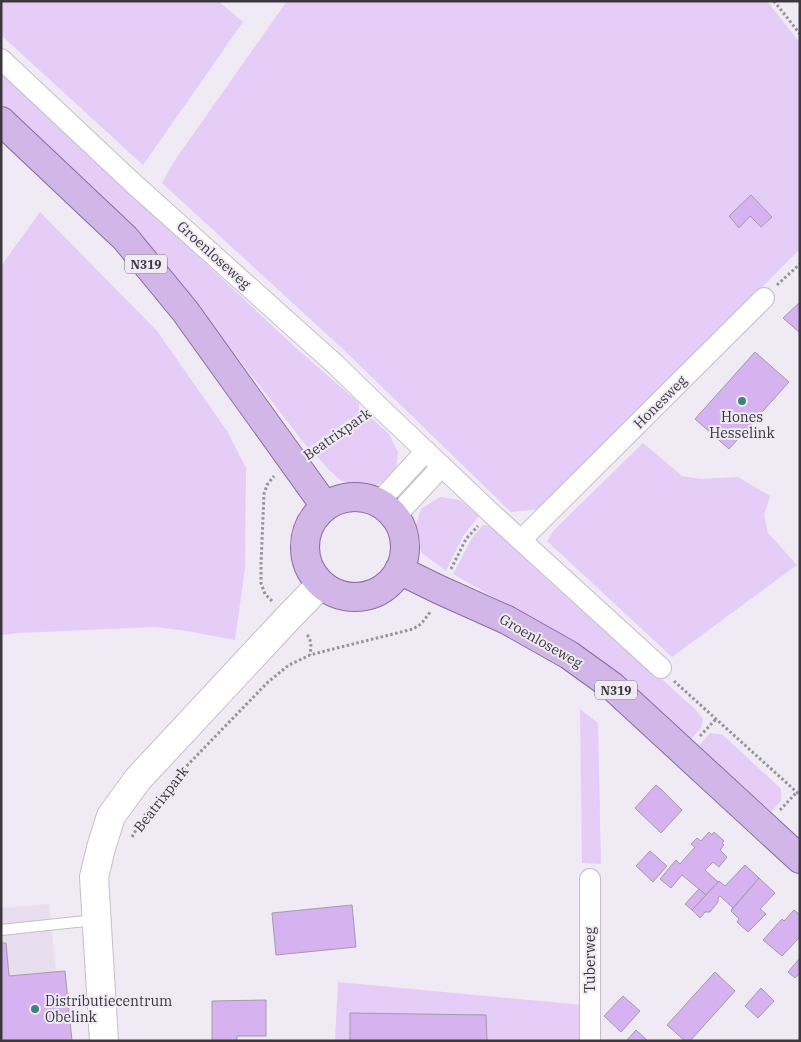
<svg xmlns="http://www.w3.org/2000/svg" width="801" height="1042" font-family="'IBM Plex Serif',serif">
	<rect width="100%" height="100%" fill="#efeaf4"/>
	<path fill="#e8deef" d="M49 904 63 1041H1V908Z"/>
	<g fill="#e5cdf7">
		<path d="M1 1H218L243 22 143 165 1 35Z"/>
		<path d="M287 1H767L800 43V249L541 509 511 512 346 352 162 183 173 163Z"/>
		<path d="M1 72 296 348 359 403V413L308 448 172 273 114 211 1 105Z"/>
		<path d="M40 212 157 331 227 431 246 468 245 568 235 640 187 631 155 627 19 633 1 635V266Z"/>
		<path d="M369 416 389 434 398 452 396 469 389 479 372 487H355L340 480 328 469 315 454Z"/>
		<path d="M643 443 682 476 701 479 738 477 770 496 764 515 768 533 797 565 672 657 547 541 554 530Z"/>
		<path d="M440 497 460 500 479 516 463 536 446 571 422 553 414 532 421 509Z"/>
		<path d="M483 525 491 526 695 709 703 719 701 728 690 740 574 643 453 574 472 538Z"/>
		<path d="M580 709 598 723 601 864 582 863Z"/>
		<path d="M710 733 723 735 781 789V801L771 812 699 746Z"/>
		<path d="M338 982 583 1005V1041H335Z"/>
	</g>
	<g fill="#d6b2f1" stroke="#a19ca6">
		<path d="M751 195 772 217 761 227 750 216 739 228 729 216Z"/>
		<path d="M799 303H800V333L783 318Z"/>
		<path d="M755 352 789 382 729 449 695 419Z"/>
		<path d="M656 785 662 790 682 810 661 833 635 808Z"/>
		<path d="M709 832 712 835 714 832 724 841 722 843 724 845 720 850 727 857 719 867 713 862 705 870 718 882 719 881 706 895 682 875 671 888 660 879 676 860 680 864 687 856 695 847 691 844 697 838 701 841Z"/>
		<path d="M650 851 667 866 653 882 636 866Z"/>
		<path d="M745 865 759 878 731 910 733 908 720 896 718 898V902L710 912H705L700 918 692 910 719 881 725 886Z"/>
		<path d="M759 878 775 893 760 909 766 914 748 932 737 922 739 919 731 911Z"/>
		<path d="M699 889 706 895 692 910 685 904Z"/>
		<path d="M352 905 356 947 276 955 272 913Z"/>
		<path d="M794 910 800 915V937L782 956 763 940 782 919 784 921Z"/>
		<path d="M1 943H6L9 976 65 971 72 1041H1Z"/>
		<path d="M800 958V973L795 978 788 972Z"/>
		<path d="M715 972 735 991 690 1041H685L667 1025Z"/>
		<path d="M761 988 774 1001 758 1018 745 1006Z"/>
		<path d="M623 996 640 1011 621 1032 604 1016Z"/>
		<path d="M266 1000V1036H237V1041H212V1001Z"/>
		<path d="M350 1013 486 1015 487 1041H350Z"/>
		<path d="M636 1030 648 1041H626Z"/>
	</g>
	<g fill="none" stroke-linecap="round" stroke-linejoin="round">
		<g stroke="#c4bfc9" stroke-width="12">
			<path id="lane" d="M1 930 95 920"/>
		</g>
		<g stroke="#c4bfc9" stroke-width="22">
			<g id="street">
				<path d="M1 59 134 184 336 365 377 405 490 512 661 668"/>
				<path d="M378 503 426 451"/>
				<path d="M395 517 442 466"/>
				<path d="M521 540 764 298"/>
				<path d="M590 1041V879"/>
			</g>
		</g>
		<g stroke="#c4bfc9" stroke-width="30">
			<path id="secondary" d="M104 1041 94 877 101 848 111 816 138 779 288 618 321 584"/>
		</g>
		<g stroke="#8b6ba2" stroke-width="30">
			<g id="primary">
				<path d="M1 121 125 238 185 311 325 506"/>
				<circle cx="355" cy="547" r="50"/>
				<path d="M399 570 440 590 507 620 569 655 612 686 800 859"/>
			</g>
		</g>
		<g stroke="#969299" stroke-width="3" stroke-dasharray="2.5 2.5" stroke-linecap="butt">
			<path d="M774 1 800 34"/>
			<path d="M777 285 800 264"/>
			<path d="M313 451 361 417"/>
			<path d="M451 569 466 539 478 526"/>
			<path d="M272 601 265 594 261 583V564L264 494 267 485 274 476"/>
			<path d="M307 635C312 640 311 648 310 655"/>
			<path d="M674 681 800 795"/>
			<path d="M700 736 716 719"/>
			<path d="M780 810 797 792"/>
			<path d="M132 837 144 816 175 778 268 682 289 665 310 655 329 650 413 629 421 624 431 611"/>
		</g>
		<use href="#lane" stroke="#fff" stroke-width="10"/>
		<use href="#street" stroke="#fff" stroke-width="20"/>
		<use href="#secondary" stroke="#fff" stroke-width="28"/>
		<use href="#primary" stroke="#d3b6e8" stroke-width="28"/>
	</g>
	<g fill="#3d847f" stroke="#efeaf4" stroke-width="2">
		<circle cx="742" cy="401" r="5"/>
		<circle cx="35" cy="1009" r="5"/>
	</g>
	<g text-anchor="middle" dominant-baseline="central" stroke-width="4" stroke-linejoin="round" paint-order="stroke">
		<g fill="#efeaf4" stroke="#706d73" stroke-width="1">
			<rect x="125" y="254.5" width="42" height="19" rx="4"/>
			<rect x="595" y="680.5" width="42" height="19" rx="4"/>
		</g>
		<g font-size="12" font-weight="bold" fill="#3a383c">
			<text x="146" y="264">N319</text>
			<text x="616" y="690">N319</text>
		</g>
		<g font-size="14" fill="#3a383c" stroke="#efeaf4">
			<text transform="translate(214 255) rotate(42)">Groenloseweg</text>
			<text transform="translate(660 402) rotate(-45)">Honesweg</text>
			<text transform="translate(337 434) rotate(-35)">Beatrixpark</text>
			<text transform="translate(541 641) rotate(30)">Groenloseweg</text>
			<text transform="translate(161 799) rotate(-52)">Beatrixpark</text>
			<text transform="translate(590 960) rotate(-90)">Tuberweg</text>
		</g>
		<g font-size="14" fill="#3a383c" stroke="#efeaf4">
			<text x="742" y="417">Hones<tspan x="742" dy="16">Hesselink</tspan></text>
			<text x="45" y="1001" text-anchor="start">Distributiecentrum<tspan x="45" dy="16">Obelink</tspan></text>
		</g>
	</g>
	<rect width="801" height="1042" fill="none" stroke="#3a383c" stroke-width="5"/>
</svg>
